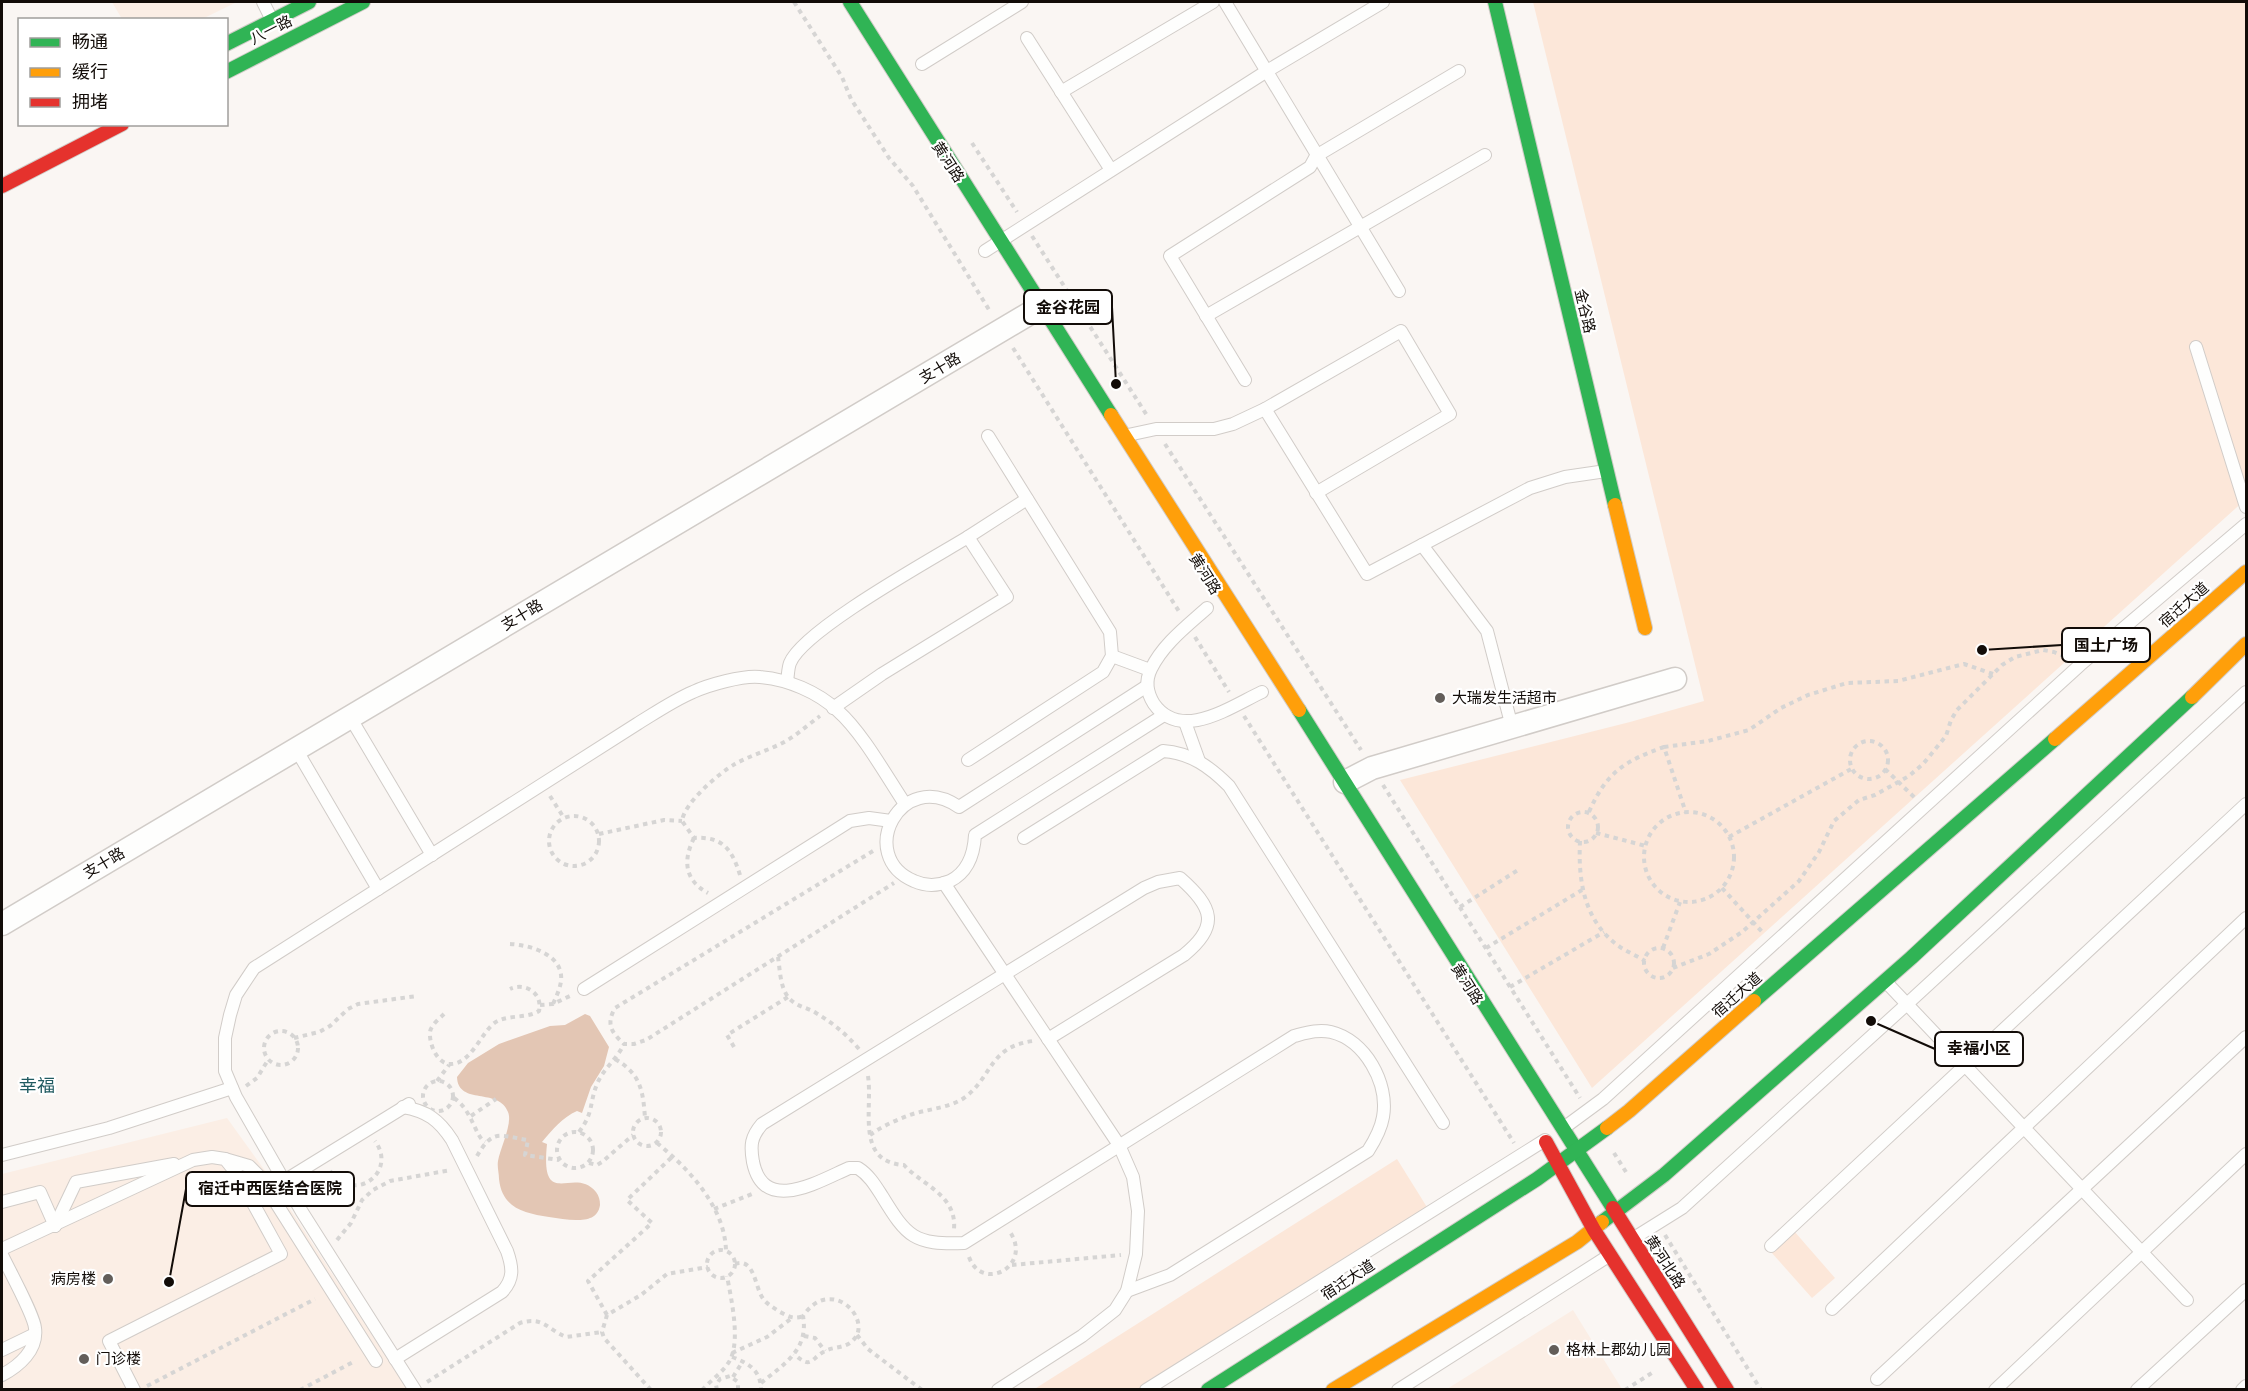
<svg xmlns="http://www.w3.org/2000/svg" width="2248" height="1391" font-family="'Roboto Condensed','Noto Sans SC',sans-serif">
	<rect width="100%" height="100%" fill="#faf6f3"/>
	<g fill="#fbeee5">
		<path d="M112 2H237L200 20 122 19Z"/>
		<path d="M227 1118 268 1175 407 1389H2V1174Z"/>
		<path d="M1573 1310 1622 1389H1447Z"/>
	</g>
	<g fill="#fce7d9">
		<path d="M1533 2H2246V499L1592 1088 1400 780 1630 722 1704 701Z"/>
		<path d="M1397 1159 1430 1212 1146 1389 1033 1390Z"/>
		<path d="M1794 1231 1835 1278 1812 1298 1771 1252Z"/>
	</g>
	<path fill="#e3c6b4" d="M585 1014 590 1016 609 1047 604 1066 591 1087 582 1113 577 1111C563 1117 552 1130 542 1142L547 1144C540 1212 574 1165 596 1192 599 1196 600 1200 600 1205 598 1218 588 1220 576 1220 567 1220 558 1218 549 1217 524 1213 502 1208 499 1179 499 1173 497 1167 498 1161 500 1149 513 1123 508 1112 499 1087 458 1106 457 1077L468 1063 499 1044 550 1026 565 1025Z"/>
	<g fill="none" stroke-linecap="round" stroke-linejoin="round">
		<g stroke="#d1ccc8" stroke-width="14">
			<g id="lane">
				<path d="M263 2 272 20"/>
				<path d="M1225 2 1399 291"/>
				<path d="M1027 38 1111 170"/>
				<path d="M922 64 1022 2"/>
				<path d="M1061 92 1213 2"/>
				<path d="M985 251 1267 71 1383 2"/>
				<path d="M1206 316 1485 155"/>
				<path d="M2196 347 2246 507"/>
				<path d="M1245 380 1170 256 1310 167 1316 156 1459 71"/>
				<path d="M1265 409 1367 574 1530 488 1565 477 1606 471"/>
				<path d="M1128 435 1156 429H1214L1233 424 1265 409 1401 331 1450 414 1316 493"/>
				<path d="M968 537 1027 499"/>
				<path d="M1422 545 1487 631 1512 727"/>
				<path d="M1207 608C1187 626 1163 644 1151 669 1145 681 1147 693 1154 704 1181 742 1230 707 1262 692"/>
				<path d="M1112 656 1150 670"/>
				<path d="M787 681C788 676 788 668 790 663 803 630 932 559 968 537L1007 597 882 674 833 708"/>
				<path d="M1147 686 959 807C901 767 855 856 914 881 925 886 938 886 950 881 968 872 974 854 975 835L1164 715"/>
				<path d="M350 717 432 855"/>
				<path d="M1185 722 1199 761"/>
				<path d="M296 749 378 889"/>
				<path d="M968 760 1103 672 1112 656 1110 632 988 436"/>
				<path d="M1024 838 1163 751C1191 753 1210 767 1229 786L1443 1123"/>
				<path d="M944 883 1119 1145 1133 1177 1138 1211 1136 1254 1127 1291 1115 1310 1082 1336 998 1390"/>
				<path d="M1886 982 2187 1300"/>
				<path d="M584 989 850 821 869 818 891 821"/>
				<path d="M1048 1039 1184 955C1220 926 1213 907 1180 878L1158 882 1144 888 762 1124C751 1137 750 1145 753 1162 764 1215 819 1181 849 1168H858C869 1175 875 1185 882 1196 907 1237 914 1245 964 1243L1294 1036C1306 1033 1318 1029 1331 1032 1365 1040 1389 1083 1383 1117 1381 1129 1375 1140 1368 1151L1170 1275 1127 1291"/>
				<path d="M1565 1127 1603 1099 2080 665 2246 524"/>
				<path d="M2 1155 109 1128 232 1088"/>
				<path d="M225 1159 249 1166 259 1176 376 1361"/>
				<path d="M284 1181 409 1104"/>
				<path d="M2 1202 40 1192 55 1226"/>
				<path d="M55 1226 76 1182 174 1164"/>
				<path d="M1634 1238 1682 1208 1907 1004 2246 692"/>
				<path d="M1771 1246 2246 804"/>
				<path d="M2 1249 193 1160 212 1157 225 1159 237 1174 281 1254 109 1341 134 1390"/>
				<path d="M2 1255C9 1270 34 1315 35 1328 38 1350 19 1366 2 1375"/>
				<path d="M1832 1309 2246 918"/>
				<path d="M2 1350 35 1334"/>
				<path d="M395 1359 502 1292C514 1279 513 1268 507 1251L452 1140C439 1120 427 1111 403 1107"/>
				<path d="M1877 1379 2246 1037"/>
				<path d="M415 1390 302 1212 236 1097 225 1071V1038L230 1015 236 995 254 968 637 724C655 713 674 700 693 692 708 685 743 675 760 677 787 679 818 692 838 711 862 732 887 777 905 804"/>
				<path d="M1146 1390 1545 1140"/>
				<path d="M1398 1390 1610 1255"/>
				<path d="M1995 1390 2246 1154"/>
				<path d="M2137 1390 2246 1290"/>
				<path d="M2242 1390 2246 1386"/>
			</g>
		</g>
		<g stroke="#d1ccc8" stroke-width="25">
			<g id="street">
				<path d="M1345 782 1372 768 1675 679"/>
				<path d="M2 924 1042 306"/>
			</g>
		</g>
		<g stroke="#d1ccc8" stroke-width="16">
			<g id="fast">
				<path d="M850 2 1111 415"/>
				<path d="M1495 2 1615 505"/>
				<path d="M226 44 309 2"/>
				<path d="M226 72 363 2"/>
				<path d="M1299 710 1613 1208"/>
				<path d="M1754 1001 2055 739"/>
				<path d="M1602 1222 1664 1175 1911 958 2192 697"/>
				<path d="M1208 1390 1537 1179 1607 1128"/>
			</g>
		</g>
		<g stroke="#d1ccc8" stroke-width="16">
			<g id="slow">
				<path d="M1111 415 1299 710"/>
				<path d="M1615 505 1645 628"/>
				<path d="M2192 697 2246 644"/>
				<path d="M2055 739 2246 572"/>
				<path d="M1607 1128 1629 1111 1754 1001"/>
				<path d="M1333 1390 1577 1242 1602 1222"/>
			</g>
		</g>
		<g stroke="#d1ccc8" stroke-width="16">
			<g id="jam">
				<path d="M2 186 122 124"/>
				<path d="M1546 1142 1594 1230 1697 1390"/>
				<path d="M1613 1208 1727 1390"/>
			</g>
		</g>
		<g stroke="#d6d5d4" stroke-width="4" stroke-dasharray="4.5 4.5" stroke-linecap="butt">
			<path d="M794 2 842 77 851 99 889 158 913 186 991 313"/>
			<path d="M972 143 1017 212"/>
			<path d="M1032 236 1148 417"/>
			<path d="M1013 348 1180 613"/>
			<path d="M1165 444 1361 750"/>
			<path d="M1195 637 1229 692"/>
			<path d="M1244 716 1514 1143"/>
			<circle cx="1869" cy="760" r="19"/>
			<path d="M1664 747 1708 741 1749 730 1781 708 1808 695 1847 683 1898 681 1964 664 1993 674"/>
			<path d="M1885 769 1915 798"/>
			<path d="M1383 785 1580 1098"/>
			<path d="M550 796 564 818"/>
			<circle cx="1583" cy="827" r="15"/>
			<path d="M1589 812C1606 773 1624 761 1664 747L1686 813"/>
			<circle cx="1689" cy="857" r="45"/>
			<circle cx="574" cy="841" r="25"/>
			<path d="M1596 833 1646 846"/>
			<path d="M599 834 664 820 682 821"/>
			<path d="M1729 837 1853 768"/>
			<path d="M694 838C683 860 684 880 708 893"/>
			<path d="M1580 841C1578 881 1584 922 1620 947 1628 952 1637 956 1645 961"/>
			<path d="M873 851 615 1008C606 1024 611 1032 624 1044H634L646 1040 894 883"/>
			<path d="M740 875C732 849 722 836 694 838L682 821C684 803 719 773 735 764 751 755 770 750 786 741 798 734 809 724 820 716"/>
			<path d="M1722 888 1764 934"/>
			<path d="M1460 907 1518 870"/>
			<path d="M510 944C531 945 564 955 561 981 560 989 556 997 553 1004"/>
			<path d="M1486 948 1582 890"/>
			<path d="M1663 948 1680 902"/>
			<circle cx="1659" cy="963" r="15"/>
			<path d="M778 957C780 970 780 986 788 997 796 1007 807 1007 816 1013 833 1023 846 1034 859 1049"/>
			<path d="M1673 968 1709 954 1742 932 1799 881 1819 852 1834 821 1859 800 1875 795 1909 776 1923 764 1946 736 1951 720 1957 710 2002 665 2015 657 2043 650 2054 652 2068 658"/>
			<path d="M1510 987 1604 932"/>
			<path d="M540 1005 553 1004 572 995"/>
			<path d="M444 1014C439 1019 431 1025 430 1032 429 1045 438 1065 451 1064 469 1064 480 1037 491 1026 503 1013 524 1020 539 1011 543 993 525 982 510 989"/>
			<circle cx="281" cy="1048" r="17"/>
			<path d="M294 1038 319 1032 330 1026 348 1009 358 1004 417 996"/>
			<path d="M734 1047 727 1035 788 997"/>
			<path d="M615 1059C641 1074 643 1091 645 1118"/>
			<path d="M868 1076C873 1109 855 1162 904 1165 922 1185 957 1195 954 1229"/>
			<path d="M437 1081 449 1065"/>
			<circle cx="438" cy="1096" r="15"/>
			<path d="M246 1086 257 1078 268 1060"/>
			<path d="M454 1098C472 1110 475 1136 485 1142"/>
			<path d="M471 1116 496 1099"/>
			<circle cx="647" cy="1132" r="14"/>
			<circle cx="575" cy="1150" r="18"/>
			<path d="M579 1132C594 1112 589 1104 597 1084 603 1069 617 1059 624 1044"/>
			<path d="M870 1135C881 1127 894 1121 907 1116 925 1109 947 1109 964 1098 993 1077 988 1047 1033 1041"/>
			<path d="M657 1143C689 1169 725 1207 726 1251"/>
			<path d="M1614 1153 1626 1172"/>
			<path d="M477 1156C493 1128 500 1136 528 1140L525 1155 559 1160"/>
			<path d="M589 1163 597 1165 602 1162 633 1135"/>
			<path d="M330 1171C354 1205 398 1172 375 1141"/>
			<path d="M714 1209 752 1194"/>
			<path d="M1665 1235 1761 1390"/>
			<path d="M337 1240 351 1223 362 1200 373 1190 390 1181 451 1170"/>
			<circle cx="721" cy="1264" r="14"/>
			<path d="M969 1257C982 1293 1033 1266 1010 1232"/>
			<path d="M735 1264C754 1257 755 1286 762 1297 766 1304 773 1307 780 1312 788 1316 794 1320 803 1316"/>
			<path d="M1012 1265 1121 1255"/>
			<path d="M607 1315 588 1281 652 1223 627 1200 673 1156"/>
			<path d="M857 1335 868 1349 922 1390"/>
			<path d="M804 1336 815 1338 825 1351"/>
			<path d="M732 1353 767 1337 792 1318"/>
			<path d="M732 1357C748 1363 761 1370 761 1390"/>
			<path d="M733 1377 743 1361"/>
			<path d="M427 1382 520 1323C543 1316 547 1329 566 1337L602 1332"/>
			<path d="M761 1383C784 1364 809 1350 803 1316 830 1276 871 1317 855 1338 847 1349 835 1346 825 1351 810 1359 812 1370 794 1354"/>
			<path d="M147 1386 315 1299"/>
			<path d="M300 1390 355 1361"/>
			<path d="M651 1390 604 1338 602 1332 607 1315 641 1295 667 1274 708 1267"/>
			<path d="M702 1390C711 1380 726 1370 731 1358 740 1337 731 1298 727 1276"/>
			<path d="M717 1390 716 1385 720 1379 730 1376 738 1382V1390"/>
			<path d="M1625 1390 1655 1371"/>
		</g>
		<use href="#lane" stroke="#fefefd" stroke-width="12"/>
		<use href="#street" stroke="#fefefd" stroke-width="22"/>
		<use href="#fast" stroke="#30b455" stroke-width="14"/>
		<use href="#slow" stroke="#ff9f0a" stroke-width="14"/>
		<use href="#jam" stroke="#e5322d" stroke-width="14"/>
	</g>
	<g fill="#635e5a" stroke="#fff" stroke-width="2">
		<circle cx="1440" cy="698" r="6"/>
		<circle cx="108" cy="1279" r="6"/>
		<circle cx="1554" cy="1350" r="6"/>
		<circle cx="84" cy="1359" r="6"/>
	</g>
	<g text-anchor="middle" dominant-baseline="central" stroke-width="4.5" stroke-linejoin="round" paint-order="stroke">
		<g font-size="15" fill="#120c08" stroke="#fff">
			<text transform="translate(271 30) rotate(-27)">八一路</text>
			<text transform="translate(948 162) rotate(57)">黄河路</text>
			<text transform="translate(1585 311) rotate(77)">金谷路</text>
			<text transform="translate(940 368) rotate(-31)">支十路</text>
			<text transform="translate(1205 574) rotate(58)">黄河路</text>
			<text transform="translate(2184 605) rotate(-41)">宿迁大道</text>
			<text transform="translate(522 615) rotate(-31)">支十路</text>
			<text transform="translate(104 863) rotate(-31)">支十路</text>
			<text transform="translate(1467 984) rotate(58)">黄河路</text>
			<text transform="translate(1737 995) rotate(-41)">宿迁大道</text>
			<text transform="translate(1665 1262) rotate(57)">黄河北路</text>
			<text transform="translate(1348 1280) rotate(-33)">宿迁大道</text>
		</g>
		<g font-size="15" fill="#120c08" stroke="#fff" text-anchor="start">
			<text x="1452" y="698">大瑞发生活超市</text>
			<text x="96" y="1279" text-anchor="end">病房楼</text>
			<text x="1566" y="1350">格林上郡幼儿园</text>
			<text x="96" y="1359">门诊楼</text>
		</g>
		<g font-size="18" fill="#215b61" stroke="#fff">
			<text x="37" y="1085">幸福</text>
		</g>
	</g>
	<path fill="none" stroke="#120c08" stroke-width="2" d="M1116 384L1112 307M1982 650L2062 645M1871 1021L1935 1049M169 1282L186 1189"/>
	<g fill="#120c08" stroke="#fff" stroke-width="2">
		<circle cx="1116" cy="384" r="6"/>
		<circle cx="1982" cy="650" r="6"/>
		<circle cx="1871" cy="1021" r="6"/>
		<circle cx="169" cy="1282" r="6"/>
	</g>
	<g fill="#fff" stroke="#120c08" stroke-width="2">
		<rect x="1024" y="290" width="88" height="34" rx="6"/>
		<rect x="2062" y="628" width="88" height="34" rx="6"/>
		<rect x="1935" y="1032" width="88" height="34" rx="6"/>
		<rect x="186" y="1172" width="168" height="34" rx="6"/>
	</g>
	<g font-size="16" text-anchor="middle" font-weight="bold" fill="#120c08">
		<text x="1068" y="313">金谷花园</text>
		<text x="2106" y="651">国土广场</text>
		<text x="1979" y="1054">幸福小区</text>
		<text x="270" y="1194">宿迁中西医结合医院</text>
	</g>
	<rect width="2248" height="1391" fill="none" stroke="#120c08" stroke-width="6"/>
	<rect x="18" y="18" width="210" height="108" fill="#ffffff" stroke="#a09e9c" stroke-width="1.5"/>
	<rect x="30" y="38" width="30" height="9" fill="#30b455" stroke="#a09e9c" stroke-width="1.5"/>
	<text x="72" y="48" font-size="18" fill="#120c08">畅通</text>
	<rect x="30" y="68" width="30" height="9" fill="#ff9f0a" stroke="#a09e9c" stroke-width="1.5"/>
	<text x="72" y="78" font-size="18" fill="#120c08">缓行</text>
	<rect x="30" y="98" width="30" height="9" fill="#e5322d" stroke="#a09e9c" stroke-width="1.5"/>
	<text x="72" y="108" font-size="18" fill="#120c08">拥堵</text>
</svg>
